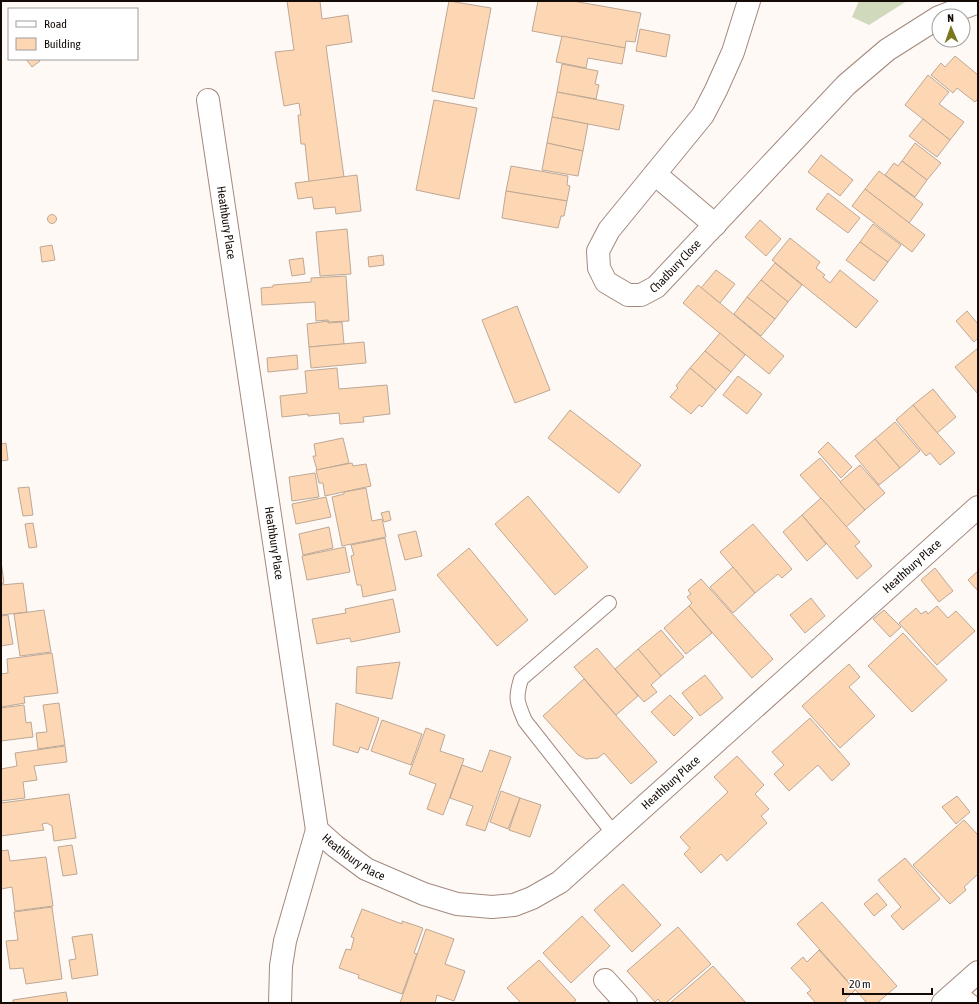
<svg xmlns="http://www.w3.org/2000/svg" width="979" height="1004" font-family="'Asap Condensed',sans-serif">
	<rect width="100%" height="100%" fill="#fff9f6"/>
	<path fill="#d1d9bc" d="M859 1H907L869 25 852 17Z"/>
	<g fill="#fdd7b4" stroke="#bda895">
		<path d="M287 1H320L322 19 348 15 352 42 326 46 344 177 309 182 305 144H301L298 115H301L299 103 284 106 275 52 294 50Z"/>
		<path d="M449 1 491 8 474 99 432 91Z"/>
		<path d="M538 1H573L641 13 635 42 626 41 625 48 532 31Z"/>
		<path d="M640 29 670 35 666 57 636 51Z"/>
		<path d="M562 36 625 48 622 64 588 58 586 68 556 62Z"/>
		<path d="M955 56 978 75V99L975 102 957 88 953 93 931 75 941 63 945 67Z"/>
		<path d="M26 59H38L40 61 32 67Z"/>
		<path d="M562 64 598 71 595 84 599 85 596 99 557 92Z"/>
		<path d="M928 75 949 92 939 104 964 122 950 140 905 105Z"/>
		<path d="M557 92 624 105 619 130 552 117Z"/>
		<path d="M434 100 477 108 459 199 416 190Z"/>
		<path d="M552 117 588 124 583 151 547 143Z"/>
		<path d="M923 119 950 140 937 157 909 136Z"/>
		<path d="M547 143 583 151 578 176 542 170Z"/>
		<path d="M915 143 941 163 927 180 902 161Z"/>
		<path d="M821 155 853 180 840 196 808 172Z"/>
		<path d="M902 161 927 180 915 197 885 175 894 163 898 166Z"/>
		<path d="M511 166 568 176 567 185 570 186 567 201 506 191Z"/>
		<path d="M879 171 923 204 909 223 865 189Z"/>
		<path d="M357 175 361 211 336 214 335 207 314 209 312 197 298 199 295 183Z"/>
		<path d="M865 189 925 235 912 252 852 206Z"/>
		<path d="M506 191 567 201 564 216H561L558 228 502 218Z"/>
		<path d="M828 193 860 218 848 233 816 209Z"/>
		<circle cx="52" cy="219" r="4.5"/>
		<path d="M760 220 781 239 766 256 745 237Z"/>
		<path d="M873 224 901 245 888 262 860 242Z"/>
		<path d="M347 229 351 274 320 276 316 232Z"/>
		<path d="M790 238 820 262 816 268 825 275 823 277 830 283 840 270 878 301 856 328 772 260Z"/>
		<path d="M860 242 888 262 874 281 846 260Z"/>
		<path d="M52 245 55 260 42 262 40 247Z"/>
		<path d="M383 255 384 265 369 267 368 257Z"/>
		<path d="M303 258 305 274 292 276 289 260Z"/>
		<path d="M775 263 802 285 788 302 761 280Z"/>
		<path d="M716 270 735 284 720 303 701 288Z"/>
		<path d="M346 276 349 321 329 322 328 320 316 321 315 302 262 305 261 288 273 287V285L311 282V278Z"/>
		<path d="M761 280 788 302 775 319 747 297Z"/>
		<path d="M698 285 784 356 769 374 683 303Z"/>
		<path d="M747 297 775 319 761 336 734 314Z"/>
		<path d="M517 306 550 390 515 403 482 320Z"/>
		<path d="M967 311 978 324V338L974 342 956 321Z"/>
		<path d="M328 321V323L342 322 344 344 309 347 307 324Z"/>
		<path d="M720 333 745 355 731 372 705 351Z"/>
		<path d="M364 342 366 363 311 368 309 347Z"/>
		<path d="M978 348V394L955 367Z"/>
		<path d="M705 351 731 372 716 390 690 368Z"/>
		<path d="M297 355 298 369 268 372 267 358Z"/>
		<path d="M337 368 339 389 387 385 390 414 363 417 364 422 340 424 339 413 308 416V414L282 417 280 396 307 393 305 371Z"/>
		<path d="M690 368 716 390 702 407 699 405 691 414 670 397 678 388 676 386Z"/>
		<path d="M738 376 762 394 747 414 723 395Z"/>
		<path d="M933 389 956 417 937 433 913 405Z"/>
		<path d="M913 405 955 453 940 465 930 453 926 456 896 420Z"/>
		<path d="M570 410 641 465 619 493 548 438Z"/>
		<path d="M895 422 920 451 900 468 875 439Z"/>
		<path d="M343 438 349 463 317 470 313 456H316L314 444Z"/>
		<path d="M875 439 900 468 879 485 855 456Z"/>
		<path d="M828 442 852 467 841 478 818 452Z"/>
		<path d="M6 443 8 460 1 461V444Z"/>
		<path d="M820 458 865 510 846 527 800 475Z"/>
		<path d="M352 463 353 466 366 464 371 486 325 496 323 483H319L316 470Z"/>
		<path d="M860 465 885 493 865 510 840 482Z"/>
		<path d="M315 473 319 497 292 501 289 477Z"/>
		<path d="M29 487 33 515 23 516 18 488Z"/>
		<path d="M366 488 372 521 382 519 386 537 342 546 332 497 344 494V492Z"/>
		<path d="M528 496 588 567 555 595 495 524Z"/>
		<path d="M326 497 331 517 296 524 292 504Z"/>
		<path d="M821 498 860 542 855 546 872 566 857 579 802 515Z"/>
		<path d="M389 511 391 520 384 522 381 513Z"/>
		<path d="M802 515 826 544 807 561 783 532Z"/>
		<path d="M33 523 37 547 29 548 25 524Z"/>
		<path d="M753 524 792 569 782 578 778 574 755 593 720 552Z"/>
		<path d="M329 527 333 548 303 555 299 534Z"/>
		<path d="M416 531 422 556 405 560 398 535Z"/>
		<path d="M385 538 396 590 363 597 361 585H357L351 556 354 555 351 545Z"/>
		<path d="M345 547 350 572 307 580 302 556Z"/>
		<path d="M469 548 528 620 497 646 437 575Z"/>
		<path d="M1 561 4 583 1 584Z"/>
		<path d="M733 567 755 593 733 613 710 587Z"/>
		<path d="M935 568 953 591 939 602 921 580Z"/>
		<path d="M978 571V591L968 580Z"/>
		<path d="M701 579 773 659 752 678 689 606 692 603 687 597 691 594 688 590Z"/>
		<path d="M23 583 27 612 1 615V585Z"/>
		<path d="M811 598 825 616 805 633 790 615Z"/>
		<path d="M393 599 400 632 351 642 350 638 317 644 312 619 346 613 345 609Z"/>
		<path d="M689 606 712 633 686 654 664 628Z"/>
		<path d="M937 606 948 618 956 611 975 631 937 665 899 623 916 608 921 614 926 611 928 614Z"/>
		<path d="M44 610 51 652 20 656 14 614Z"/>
		<path d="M884 610 901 627 890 637 873 619Z"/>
		<path d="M8 615 13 644 1 646V616Z"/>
		<path d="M661 630 684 657 661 676 638 649Z"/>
		<path d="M903 633 947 680 912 712 868 666Z"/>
		<path d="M597 648 638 696 616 715 574 667Z"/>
		<path d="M638 649 661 676 651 685 657 692 644 702 615 669Z"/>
		<path d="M52 653 58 693 24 697 25 703 1 707V674L8 673 7 659Z"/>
		<path d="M400 662 392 699 356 693 357 667Z"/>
		<path d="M849 664 860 677 849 687 875 716 840 748 802 706Z"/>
		<path d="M705 675 723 698 700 716 682 693Z"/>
		<path d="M584 679 657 762 631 784 604 753 598 758 586 759 578 755 543 716Z"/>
		<path d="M670 695 693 718 674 736 651 712Z"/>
		<path d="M59 703 65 745 38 749 36 733 47 732 43 705Z"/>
		<path d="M336 703 379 718 368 750 360 747 358 753 333 745Z"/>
		<path d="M24 705 26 723 31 722 33 737 1 741V708Z"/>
		<path d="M810 718 850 764 832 781 818 765 789 791 774 774 784 765 772 752Z"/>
		<path d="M382 720 422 734 411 765 371 751Z"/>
		<path d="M426 728 445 735 440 751 464 759 443 815 427 809 436 784 409 774Z"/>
		<path d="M65 746 67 762 34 766 37 780 23 782 25 798 1 801V769L17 766 15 753Z"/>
		<path d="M490 750 511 757 485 831 466 825 473 806 450 798 462 765 482 772Z"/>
		<path d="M737 756 764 785 755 794 769 809 761 816 767 823 727 861 721 854 701 873 684 854 690 848 680 837 728 792 714 777Z"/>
		<path d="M501 791 520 798 508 829 490 822Z"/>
		<path d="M69 794 76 838 54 841 52 826 47 823 42 824 44 830 1 836V803Z"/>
		<path d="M957 796 970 812 956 824 942 807Z"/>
		<path d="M520 798 541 805 530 837 509 830Z"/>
		<path d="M964 820 978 835V874L964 887 966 890 950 904 913 865Z"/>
		<path d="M72 845 77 874 63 876 58 847Z"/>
		<path d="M8 850 10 861 46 857 53 906 15 911 12 887 1 889V851Z"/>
		<path d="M905 858 940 899 903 930 891 916 901 907 878 880Z"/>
		<path d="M623 884 661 925 632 952 594 910Z"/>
		<path d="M877 893 887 905 874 916 864 904Z"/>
		<path d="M822 902 897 986 877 1003H867L797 924Z"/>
		<path d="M52 907 62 979 26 984 23 968 10 969 6 941 18 940 14 912Z"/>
		<path d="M362 909 402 924V921L423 928 414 953 417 954 402 994 358 978 359 975 339 968 346 949 351 950 354 938 351 937Z"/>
		<path d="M582 916 610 946 571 983 543 953Z"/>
		<path d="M678 927 711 964 666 1003H661L658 999 655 1002 627 971Z"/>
		<path d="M426 929 454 939 445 964 465 971 454 1001 437 995 435 1003H400Z"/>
		<path d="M92 934 98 975 72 979 69 960 76 959 72 937Z"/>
		<path d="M819 950 855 990 845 1000 847 1003H816L807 993 811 990 791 968 803 957 807 962Z"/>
		<path d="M539 960 576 1000 573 1003H521L507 988Z"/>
		<path d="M713 966 746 1003H670Z"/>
		<path d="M66 992 68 1003H13V1000Z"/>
	</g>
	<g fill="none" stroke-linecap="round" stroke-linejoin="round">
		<g stroke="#a3897d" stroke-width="16">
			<g id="lane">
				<path d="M609 603 521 679C515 699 517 702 525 721L614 834"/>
				<path d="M957 990 973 1003"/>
			</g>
		</g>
		<g stroke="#a3897d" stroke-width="24">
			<g id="street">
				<path id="s1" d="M749 1 733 52 716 90 703 115 609 230 598 251 599 268 606 282 628 295H641L656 287 846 85 887 50 939 17"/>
				<path d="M942 16 978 2"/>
				<path id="s2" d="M208 100 317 830 335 846 366 869 424 894 457 904 492 907 514 905 532 898 560 882 978 507"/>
				<path d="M655 174 715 225"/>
				<path d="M605 980 626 1003"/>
				<path d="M280 1003 281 966 285 941 317 830"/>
				<path d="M943 1003 978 972"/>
			</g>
		</g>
		<use href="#lane" stroke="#fff" stroke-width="14"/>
		<use href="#street" stroke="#fff" stroke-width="22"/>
	</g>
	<g text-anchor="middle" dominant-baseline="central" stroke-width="4" stroke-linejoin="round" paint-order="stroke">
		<g font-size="12" fill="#140b07" stroke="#fff">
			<text stroke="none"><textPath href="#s2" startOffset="124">Heathbury Place</textPath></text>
			<text stroke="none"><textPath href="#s1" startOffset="412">Chadbury Close</textPath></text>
			<text stroke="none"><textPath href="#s2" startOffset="448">Heathbury Place</textPath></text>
			<text stroke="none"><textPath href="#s2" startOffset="1480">Heathbury Place</textPath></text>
			<text stroke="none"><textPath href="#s2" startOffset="1156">Heathbury Place</textPath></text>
			<text stroke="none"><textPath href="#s2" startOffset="784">Heathbury Place</textPath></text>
		</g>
	</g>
	<rect width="979" height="1004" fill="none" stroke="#140b07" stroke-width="4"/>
	<rect x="8" y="8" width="130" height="52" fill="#ffffff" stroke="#a19d9c"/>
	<rect x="16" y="21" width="20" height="6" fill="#ffffff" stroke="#a19d9c"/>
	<text x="44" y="28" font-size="12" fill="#140b07">Road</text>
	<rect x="16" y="38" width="20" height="12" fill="#fdd7b4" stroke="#a19d9c"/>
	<text x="44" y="48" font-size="12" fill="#140b07">Building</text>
	<g transform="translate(951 28) rotate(358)"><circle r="19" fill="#ffffff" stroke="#a19d9c"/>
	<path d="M0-3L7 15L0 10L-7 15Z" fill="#7a771d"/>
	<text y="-6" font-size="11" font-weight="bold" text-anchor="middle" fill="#140b07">N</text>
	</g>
	<path d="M843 988v6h89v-6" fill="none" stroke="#140b07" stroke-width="2"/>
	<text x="849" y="988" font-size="12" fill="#140b07" stroke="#ffffff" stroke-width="3" paint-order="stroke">20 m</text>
</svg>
